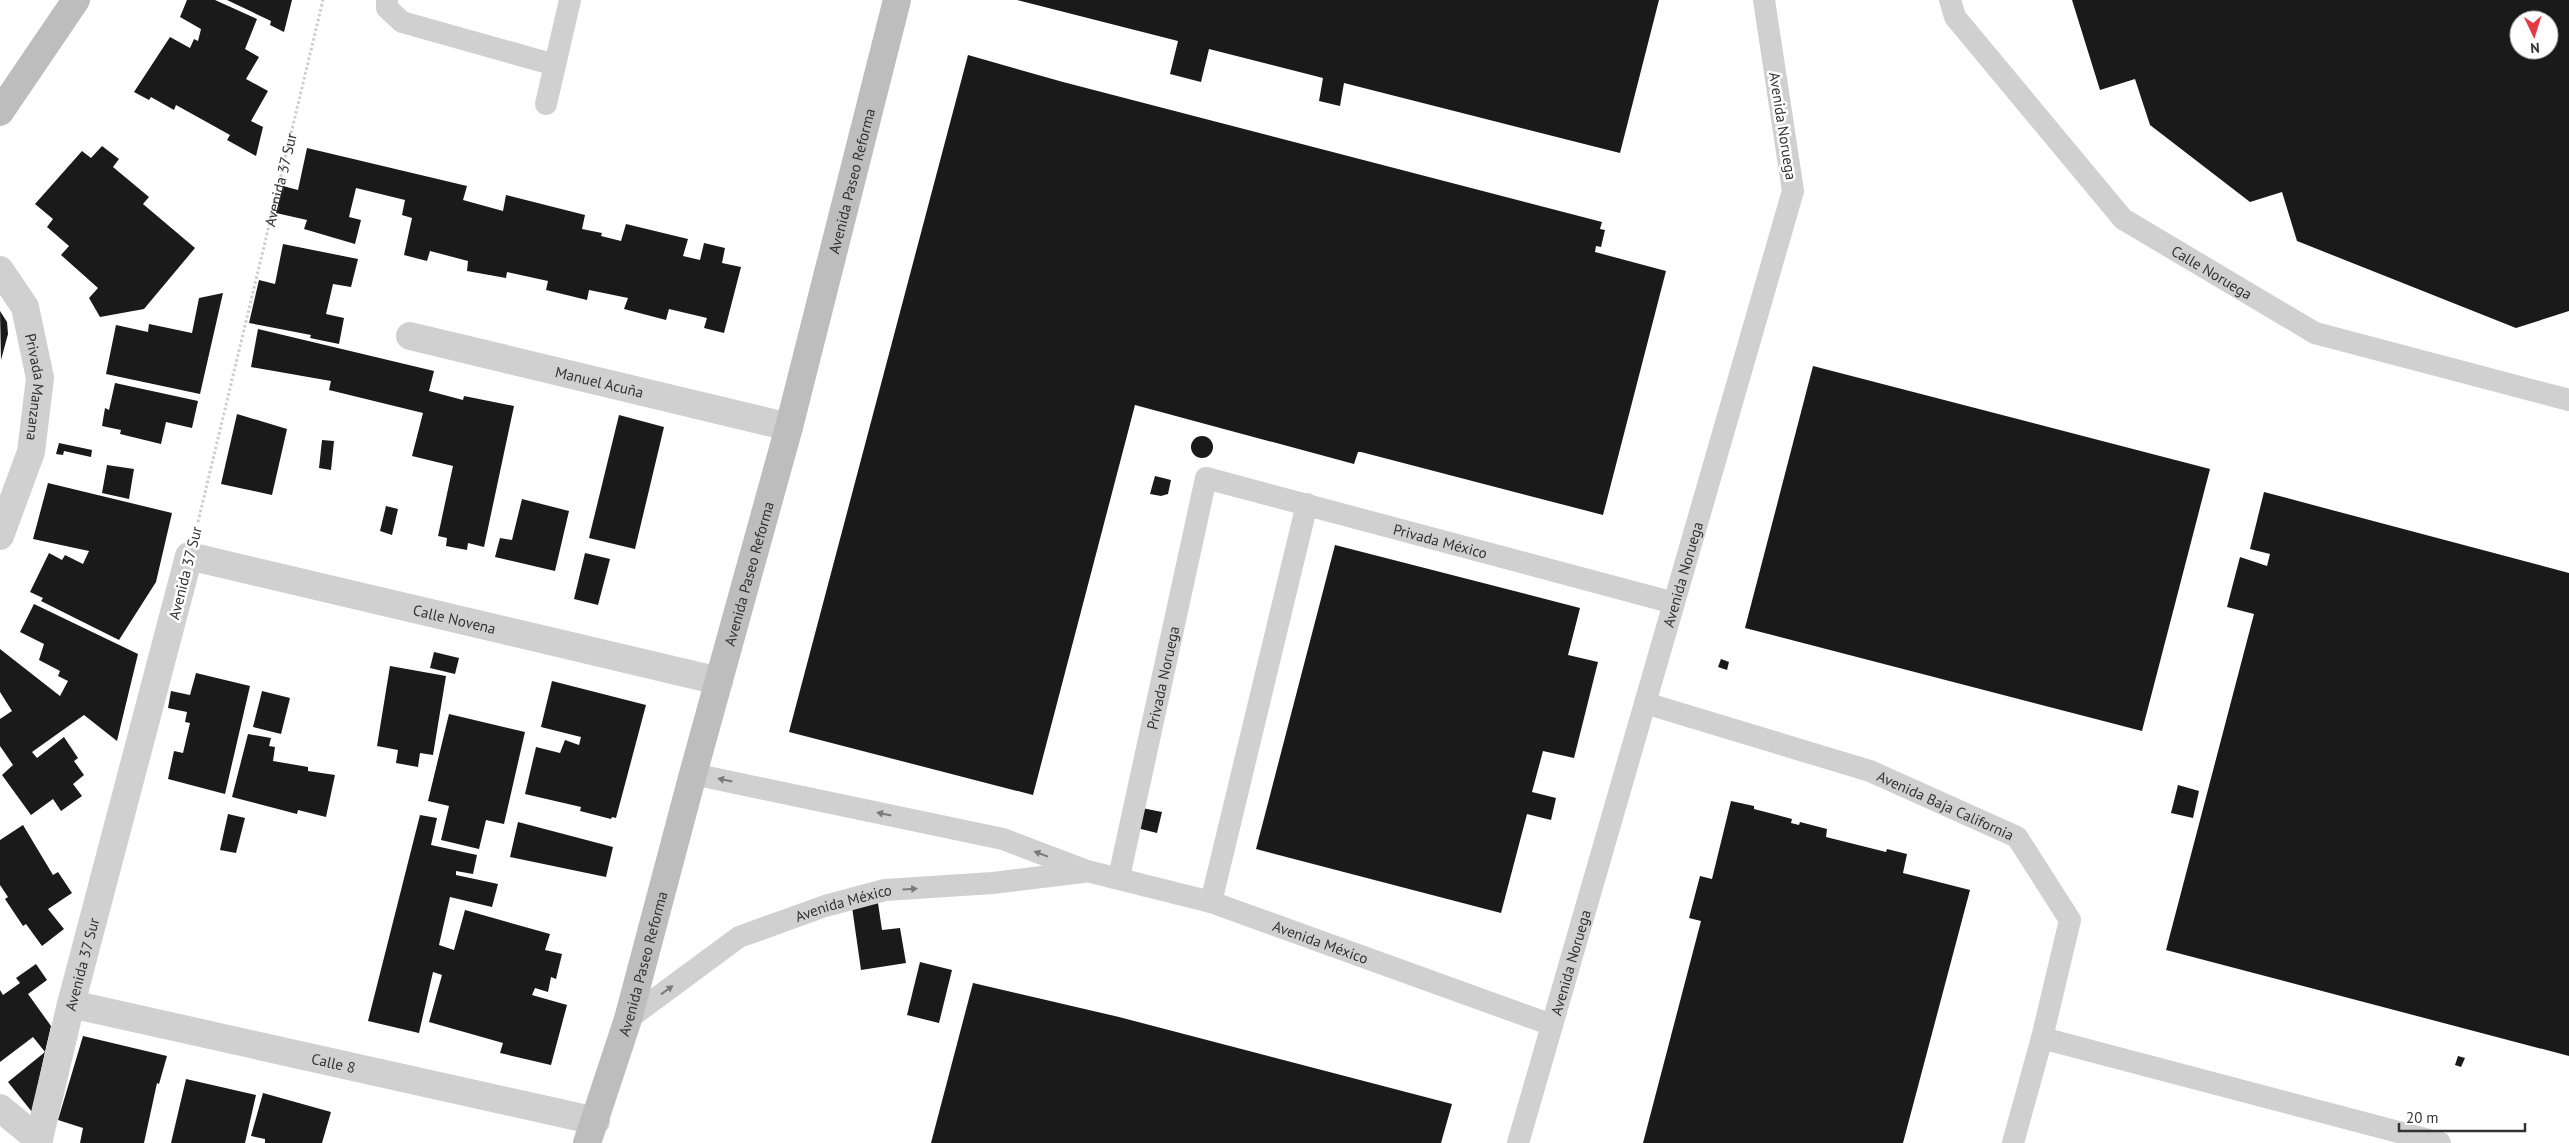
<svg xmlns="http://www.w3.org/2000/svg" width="2569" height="1143" font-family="'PT Sans',sans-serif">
	<rect width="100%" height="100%" fill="#fff"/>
	<g fill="#1a1a1a" fill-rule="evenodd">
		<path d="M187 0H215L257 19 245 49 259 57 246 79 268 91 251 121 263 127 256 156 227 140 230 135 176 105 174 110 151 97 149 100 134 92 170 37 190 48 194 39 198 41 201 29 180 17Z"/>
		<path d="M227 0H292L284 32 270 25 271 21Z"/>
		<path d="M1017 0H1659L1620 153 1344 83 1340 106 1319 101 1323 78 1209 49 1201 82 1170 74 1178 41Z"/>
		<path d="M2072 0H2569V311L2516 328 2297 241 2282 192 2250 202 2150 125 2135 79 2100 90ZM2519 20H2549V50H2519Z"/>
		<path d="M968 55 1063 82 1602 222 1600 229 1605 230 1601 247 1596 246 1595 252 1666 271 1603 515 1361 452H1358L1354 464 1135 405 1033 795 789 732Z"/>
		<path d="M102 146 119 159 113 167 149 197 143 204 195 248 144 309 100 317 89 298 98 288 61 255 69 246 47 227 53 219 35 204 82 151 91 158Z"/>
		<path d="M307 148 467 186 463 200 503 211 506 195 585 215 582 229 602 233 601 236 621 241 626 224 688 239 683 256 700 260 704 243 725 248 722 263 741 267 724 333 704 328 707 318 669 309 666 320 624 309 628 298 589 290 587 300 546 290 548 281 507 272 506 278 467 271 468 261 430 251 427 261 404 255 412 218 402 215 405 200 356 188 349 217 361 220 355 244 304 229 307 220 276 213 283 186 298 190Z"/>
		<path d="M283 244 358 259 351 287 333 284 330 297 326 314 344 318 339 344 310 338 311 335 249 323 259 280 275 284Z"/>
		<path d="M223 293 200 394 106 374 116 325 148 332 149 324 192 333 199 298Z"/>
		<path d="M0 311 7 322 8 334 1 360Z"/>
		<path d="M258 329 434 371 429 391 463 400 464 396 514 406 484 547 468 543 467 550 446 546 447 538 438 536 453 466 412 456 423 413 329 390 331 381 251 367Z"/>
		<path d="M1813 366 2210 469 2142 731 1745 628Z"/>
		<path d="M115 383 198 401 192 428 166 422 161 444 120 434 121 430 102 426 105 408 109 410Z"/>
		<path d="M237 414 287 429 272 495 221 484Z"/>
		<path d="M619 415 664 427 635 549 589 538Z"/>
		<circle cx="1202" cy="447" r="11"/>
		<path d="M322 440 334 441 331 470 319 468Z"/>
		<path d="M59 443 92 450 91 457 64 451 63 455 56 454Z"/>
		<path d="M107 465 134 469 129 499 102 493Z"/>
		<path d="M1155 476 1171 480 1168 494 1161 496 1150 494Z"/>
		<path d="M48 483 172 513 156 582 119 640 41 601 43 598 30 592 49 553 62 560 65 555 83 564 89 551 33 539Z"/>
		<path d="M2264 492 2569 573V1056L2166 950 2254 614 2227 607 2240 557 2267 566 2270 554 2250 549Z"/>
		<path d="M522 499 569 511 555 571 495 557 500 538 512 540Z"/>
		<path d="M386 506 398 509 392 535 380 531Z"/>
		<path d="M1335 545 1580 608 1568 655 1598 662 1574 758 1543 751 1532 792 1556 798 1551 820 1527 814 1501 913 1256 849Z"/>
		<path d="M585 553 610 559 598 605 574 599Z"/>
		<path d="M34 604 138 654 117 741 84 715 32 752 37 758 64 737 78 758 74 761 84 775 73 784 82 796 61 811 53 799 31 815 2 775 13 765 0 746V719L12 711 0 692V649L60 696 68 681 58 676 60 671 39 660 44 644 20 632Z"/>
		<path d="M434 652 459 658 455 674 430 668Z"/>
		<path d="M1721 659 1729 662 1727 670 1718 667Z"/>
		<path d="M390 666 446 676 433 755 420 753 418 767 396 763 398 750 377 746Z"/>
		<path d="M196 673 250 686 225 794 168 779 174 751 183 753 190 723 185 722 187 712 168 708 171 691 190 695Z"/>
		<path d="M552 681 646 705 616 818 612 817 611 819 580 811 581 807 525 794 536 747 560 753 565 740 579 745 581 737 541 727Z"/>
		<path d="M262 691 290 698 281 734 253 727Z"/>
		<path d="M449 714 525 732 504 824 486 820 479 849 441 840 449 806 428 801Z"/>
		<path d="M248 734 271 738 269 746 275 747 273 761 308 767V771L335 775 326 817 298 810 297 814 232 797Z"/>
		<path d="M2178 785 2199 791 2193 818 2171 813Z"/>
		<path d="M1731 801 1754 806V809L1792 819 1791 823 1799 825 1800 822 1827 829 1826 837 1886 852 1887 849 1907 854 1903 873 1970 890 1903 1143H1643L1701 921 1689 918 1700 876 1712 879Z"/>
		<path d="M1142 808 1162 812 1157 833 1137 828Z"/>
		<path d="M228 814 245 818 236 853 220 850Z"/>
		<path d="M420 815 437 818 431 845 477 855 473 874 456 871V875L498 884 492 907 450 897 439 945 454 950 465 910 550 934 545 950 562 954 556 979 551 977 548 992 535 988 532 995 567 1005 551 1065 500 1053 503 1043 429 1022 442 975 433 972 419 1033 368 1021Z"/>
		<path d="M518 822 613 847 606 877 510 857Z"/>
		<path d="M23 825 53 875 58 872 72 893 48 909 64 929 42 946 26 924 23 926 5 899 8 897 0 885V840Z"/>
		<path d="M878 903 882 930 900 928 906 963 861 970 852 907Z"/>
		<path d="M920 962 952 970 939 1023 907 1015Z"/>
		<path d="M36 964 47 980 28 994 51 1026 45 1052 33 1037 0 1062V990L3 995 20 983 16 978Z"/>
		<path d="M973 983 1119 1017 1452 1104 1441 1143H931Z"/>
		<path d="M83 1036 167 1056 159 1084 157 1083 144 1143H80L83 1128 58 1120Z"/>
		<path d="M45 1052 32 1112 8 1082Z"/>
		<path d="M2458 1056 2465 1058 2461 1067 2455 1065Z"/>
		<path d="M186 1079 256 1095 245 1143H171Z"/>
		<path d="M263 1093 331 1112 322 1143H265V1139L251 1136Z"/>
	</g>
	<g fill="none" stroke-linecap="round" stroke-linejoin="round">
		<path stroke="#cdcdcd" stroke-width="3" stroke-dasharray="2.5 2.5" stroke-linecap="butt" id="s1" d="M198 522 323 0"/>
		<g stroke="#d0d0d0" stroke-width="22">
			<path d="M387 0V8L402 22 555 65"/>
			<path id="s2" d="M1950 0 1955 17 2123 219 2315 333 2569 400"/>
			<path d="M546 104 570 0"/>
			<path id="s3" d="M1645 703 1870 771 2017 837 2070 920 2042 1038 2013 1143"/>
			<path id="s4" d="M693 774 1003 839 1087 871 1211 902 1552 1025"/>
			<path id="s5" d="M1119 877 1206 478 1674 603"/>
			<path d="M1211 902 1307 504"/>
			<path id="s6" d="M628 1019 739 937 825 906 885 890 993 883 1083 872"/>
			<path d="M2042 1038 2440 1143"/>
			<path id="s7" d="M1518 1143 1793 191 1764 0"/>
		</g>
		<g stroke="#d0d0d0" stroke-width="28">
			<path id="s8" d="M0 270 25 307 40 378 31 452 0 536"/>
			<path id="s9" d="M410 336 789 427"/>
			<path id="s10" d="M71 1004 596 1121"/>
			<path d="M0 1108 39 1140"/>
			<path id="s11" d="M38 1143 71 1004 189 556 719 681"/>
		</g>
		<g stroke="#bdbdbd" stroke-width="28">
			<path d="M0 112 76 0"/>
			<path id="s12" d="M587 1143 628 1019 693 774 789 427 897 0"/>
		</g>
	</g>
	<defs><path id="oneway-solid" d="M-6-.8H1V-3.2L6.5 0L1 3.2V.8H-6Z" transform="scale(1.25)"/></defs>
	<g fill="#7a7a7a">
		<use href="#oneway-solid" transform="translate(725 780) rotate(-168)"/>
		<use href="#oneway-solid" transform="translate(884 814) rotate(-168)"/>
		<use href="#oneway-solid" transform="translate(1041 854) rotate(-159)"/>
		<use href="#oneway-solid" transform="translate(910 889) rotate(-4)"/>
		<use href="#oneway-solid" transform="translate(667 990) rotate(-36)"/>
	</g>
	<g text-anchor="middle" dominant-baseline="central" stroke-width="5" stroke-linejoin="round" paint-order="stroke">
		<g font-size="15" fill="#333" stroke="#fff">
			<text transform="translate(1783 126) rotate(81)">Avenida Noruega</text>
			<text stroke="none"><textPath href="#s1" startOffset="352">Avenida 37 Sur</textPath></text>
			<text stroke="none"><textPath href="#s12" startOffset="998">Avenida Paseo Reforma</textPath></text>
			<text stroke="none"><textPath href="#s2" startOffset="384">Calle Noruega</textPath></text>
			<text stroke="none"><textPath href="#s9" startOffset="195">Manuel Acuña</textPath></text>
			<text stroke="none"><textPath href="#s8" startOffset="126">Privada Manzana</textPath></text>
			<text stroke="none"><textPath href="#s5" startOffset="651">Privada México</textPath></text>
			<text transform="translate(185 573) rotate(-76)">Avenida 37 Sur</text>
			<text stroke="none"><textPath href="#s12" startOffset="592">Avenida Paseo Reforma</textPath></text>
			<text stroke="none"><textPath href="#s7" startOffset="592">Avenida Noruega</textPath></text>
			<text stroke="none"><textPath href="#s11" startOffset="879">Calle Novena</textPath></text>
			<text stroke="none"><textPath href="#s5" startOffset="204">Privada Noruega</textPath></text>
			<text stroke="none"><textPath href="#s3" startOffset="318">Avenida Baja California</textPath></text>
			<text stroke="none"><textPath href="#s6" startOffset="248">Avenida México</textPath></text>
			<text stroke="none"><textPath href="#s4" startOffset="651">Avenida México</textPath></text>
			<text stroke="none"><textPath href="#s7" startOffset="188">Avenida Noruega</textPath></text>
			<text stroke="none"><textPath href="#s11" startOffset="184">Avenida 37 Sur</textPath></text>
			<text stroke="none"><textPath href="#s12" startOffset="188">Avenida Paseo Reforma</textPath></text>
			<text stroke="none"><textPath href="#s10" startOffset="269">Calle 8</textPath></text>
		</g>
	</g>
	<g transform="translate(2534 35) rotate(176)"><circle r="24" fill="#ffffff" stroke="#adadad"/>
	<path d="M0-4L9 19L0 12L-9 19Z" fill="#e63946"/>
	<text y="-8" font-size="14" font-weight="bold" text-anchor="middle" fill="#333333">N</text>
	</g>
	<path d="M2399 1123v8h126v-8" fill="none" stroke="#333333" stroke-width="2.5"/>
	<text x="2406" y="1123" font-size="15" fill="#333333" stroke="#ffffff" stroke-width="4" paint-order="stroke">20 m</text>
</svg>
